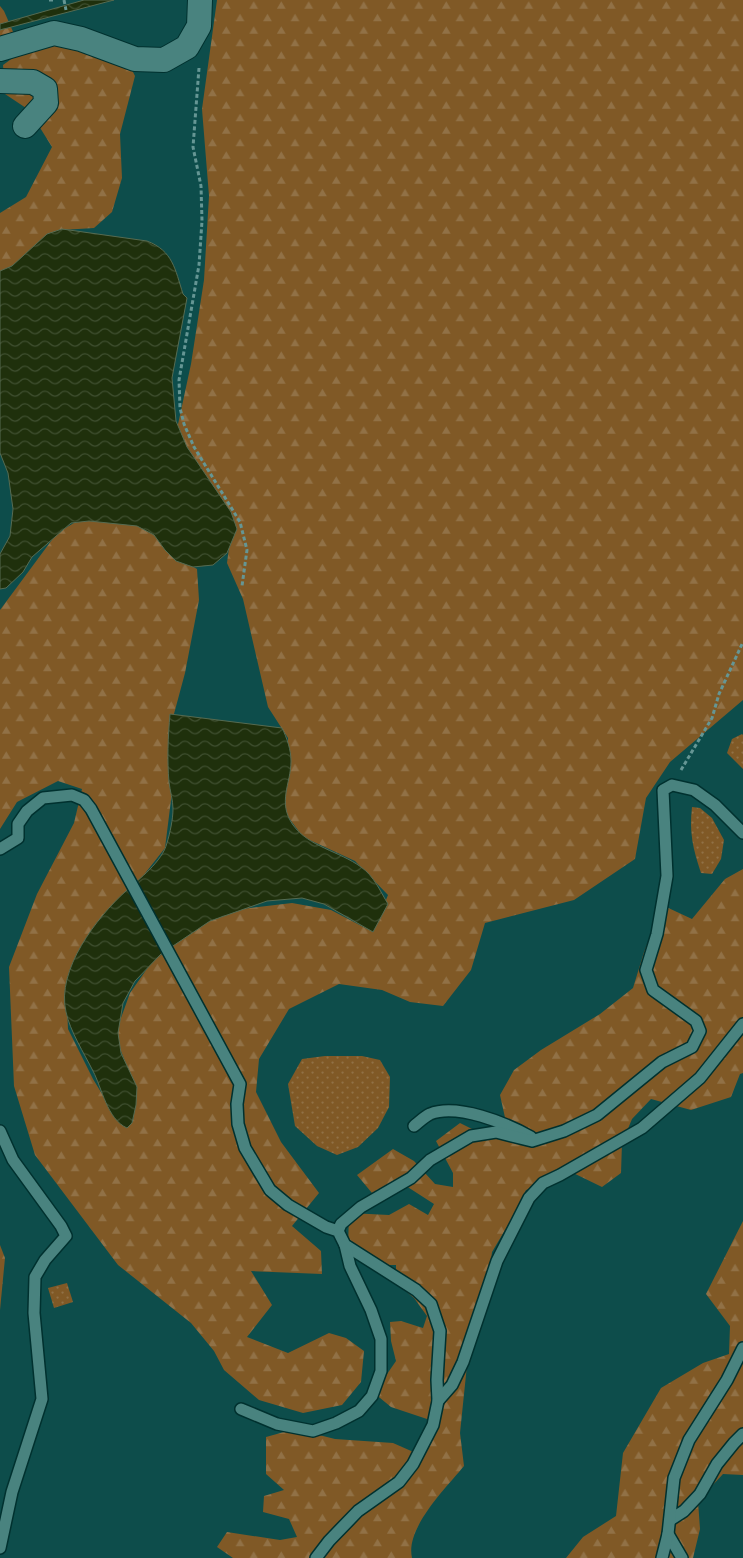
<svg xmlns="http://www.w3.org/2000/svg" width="743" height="1558" font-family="Barlow,sans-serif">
	<defs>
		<pattern id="grass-dots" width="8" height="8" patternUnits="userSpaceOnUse" patternTransform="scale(1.25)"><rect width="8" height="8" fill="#805926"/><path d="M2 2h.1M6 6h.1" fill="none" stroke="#917146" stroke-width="1.8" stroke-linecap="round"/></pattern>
		<pattern id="forest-firs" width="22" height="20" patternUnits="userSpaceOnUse" patternTransform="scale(1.25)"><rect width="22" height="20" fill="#805926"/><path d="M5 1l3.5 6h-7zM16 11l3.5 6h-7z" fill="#917146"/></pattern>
		<pattern id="water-waves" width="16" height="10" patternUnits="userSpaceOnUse" patternTransform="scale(1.25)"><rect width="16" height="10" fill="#1f300c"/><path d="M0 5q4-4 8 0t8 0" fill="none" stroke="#3f4f30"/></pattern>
	</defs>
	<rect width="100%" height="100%" fill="#0d4d4b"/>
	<g fill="url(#grass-dots)">
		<path d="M742 734 743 735V769L727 753 732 739Z"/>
		<path d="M692 807 700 808 712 818 724 840 721 859 712 874 701 873C693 849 689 833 692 807Z"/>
		<path d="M325 1056H362L380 1060 390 1077 389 1107 378 1128 358 1147 337 1155 317 1146 295 1126 288 1084 302 1059Z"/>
		<path d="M67 1283 73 1302 54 1308 48 1288Z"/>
	</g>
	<g fill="url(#forest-firs)">
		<path d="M217 0H743V700L670 762 646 798 635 859 574 900 485 923 471 970 443 1006 410 1002 382 990 339 984 289 1009 259 1059 256 1092 281 1142 319 1193 292 1226 321 1251 322 1274 251 1271 272 1305 247 1337 288 1353 329 1333 346 1338 364 1351 361 1382 342 1405 303 1413 259 1400 224 1370 214 1351 191 1323 118 1265 35 1155 14 1086 9 967 37 894 74 823 82 789 58 781 17 802 0 829V610L57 533 84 517 148 522 167 552 197 569 199 600 185 673 171 725 172 792 165 848 143 876 102 919 66 984 68 1029 93 1079 113 1112 126 1127 133 1121 136 1089 119 1046 117 1029 130 993 151 963 193 929 234 910 292 903 331 910 373 932 388 895 355 861 303 837 283 810 287 775 288 738 268 707 243 599 227 563 231 532 177 429 191 364 204 280 209 196 202 109Z"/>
		<path d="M0 6 4 11 14 34 0 37Z"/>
		<path d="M65 45 129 64 135 76 120 134 122 178 112 212 94 228 62 230 0 274V213L26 197 52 147 29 110 5 94 3 65 28 47Z"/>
		<path d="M743 869V1073L740 1074 731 1097 691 1110 651 1099 632 1119 622 1143 621 1173 602 1187 565 1169 560 1180 526 1190 511 1220 492 1252 484 1313 470 1336 460 1433 464 1466C446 1488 405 1528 412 1558H233L217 1547 227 1532 280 1540 297 1537 289 1519 263 1512 264 1496 284 1490 266 1474V1437L295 1429 335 1439 393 1443 418 1454 427 1438V1419L391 1407 374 1393 396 1361 391 1341 390 1322 401 1321 423 1328 427 1316 414 1298 396 1283V1265H369L348 1249 349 1213 389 1215 409 1204 428 1215 434 1204 403 1184 377 1199 357 1175 393 1149 414 1161 435 1184 453 1187V1173L436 1141 460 1123 476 1131 506 1122 500 1095 514 1070 541 1050 600 1014 633 988 644 952 662 905 692 919 725 879Z"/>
		<path d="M743 1221V1475L723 1474 698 1501 700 1529 693 1558H566L583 1537 616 1516 623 1453 661 1388 703 1363 729 1354 730 1326 706 1294Z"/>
		<path d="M0 1245 5 1258 0 1310Z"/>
	</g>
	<g fill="url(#water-waves)" stroke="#566b51">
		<path d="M84 0H114L0 30V24Z"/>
		<path d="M62 229 147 241C173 251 175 269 183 294L187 298 172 378 176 421 187 447 231 512 237 529 227 553 213 565 193 567 176 561 165 550 154 535 137 526 89 521 71 523 32 557 23 572 6 588 0 589V554L10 536 13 509 8 473 0 453V271L12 266 47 234Z"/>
		<path d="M170 714 282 728C287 738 291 750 291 761 291 784 277 802 293 825 309 847 339 851 361 867 374 876 380 891 388 904L373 932 324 904 302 898 267 901 210 921 161 954 135 981 123 1003 118 1033 121 1053 137 1087 136 1105 132 1123 127 1128C107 1119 102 1088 93 1071 84 1053 70 1031 66 1012 56 970 97 917 126 891 140 878 162 862 167 843 170 833 173 819 173 809 173 800 170 791 169 782 167 760 168 737 170 714Z"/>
	</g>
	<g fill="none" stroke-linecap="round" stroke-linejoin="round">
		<g stroke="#00312f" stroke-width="14">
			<g id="service">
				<path d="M0 849 18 838V824L27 811 43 798 72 795 84 800 91 809 240 1084 237 1104 238 1124 245 1148 270 1190 288 1205 326 1227 338 1231 345 1245 416 1290 431 1304 440 1331 437 1380 438 1401 433 1425 413 1464 399 1482 358 1511 329 1541 316 1558"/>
				<path d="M414 1126C419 1122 424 1117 430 1114 457 1103 506 1123 531 1137"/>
				<path d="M0 1131 13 1160 61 1226 66 1236 45 1260 35 1277 34 1313 42 1399 12 1492 0 1548"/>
				<path d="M338 1231 341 1224 361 1207 411 1178 430 1160 471 1136 496 1132 532 1141 564 1131 597 1115 662 1062 692 1047 700 1031 696 1021 653 990 646 970 657 934 667 876 663 790 672 785 694 790 715 805 743 833"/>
				<path d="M438 1401 452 1385 463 1362 497 1261 529 1198 543 1183 560 1175 642 1128 700 1078 743 1024"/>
				<path d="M241 1409 277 1424 313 1431 336 1423 359 1411 372 1396 381 1371V1339L371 1310 350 1266 345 1245"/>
				<path d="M670 1520 684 1511 700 1494 717 1464 734 1443 743 1434"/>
				<path d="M668 1534 682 1558"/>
				<path d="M662 1558 668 1534 674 1478 689 1440 727 1380 743 1348"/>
			</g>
		</g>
		<g stroke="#00312f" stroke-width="26">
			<g id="minor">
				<path d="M0 49 54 33 81 39 135 59 164 60 187 47 199 26 200 0"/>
				<path d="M0 81 33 82 45 89 46 103 25 126"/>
			</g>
		</g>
		<g stroke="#659694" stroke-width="3" stroke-dasharray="4 2.5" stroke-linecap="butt">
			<path d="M49 0H53"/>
			<path d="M64 0 66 10"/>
			<path d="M199 68 193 147 201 186 202 221 199 265 179 380 180 408 184 424 194 447 240 522 247 550 242 586"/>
			<path d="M681 770 712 718 719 694 743 642"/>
		</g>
		<use href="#service" stroke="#49837f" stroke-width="11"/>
		<use href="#minor" stroke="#49837f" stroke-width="24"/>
	</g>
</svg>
